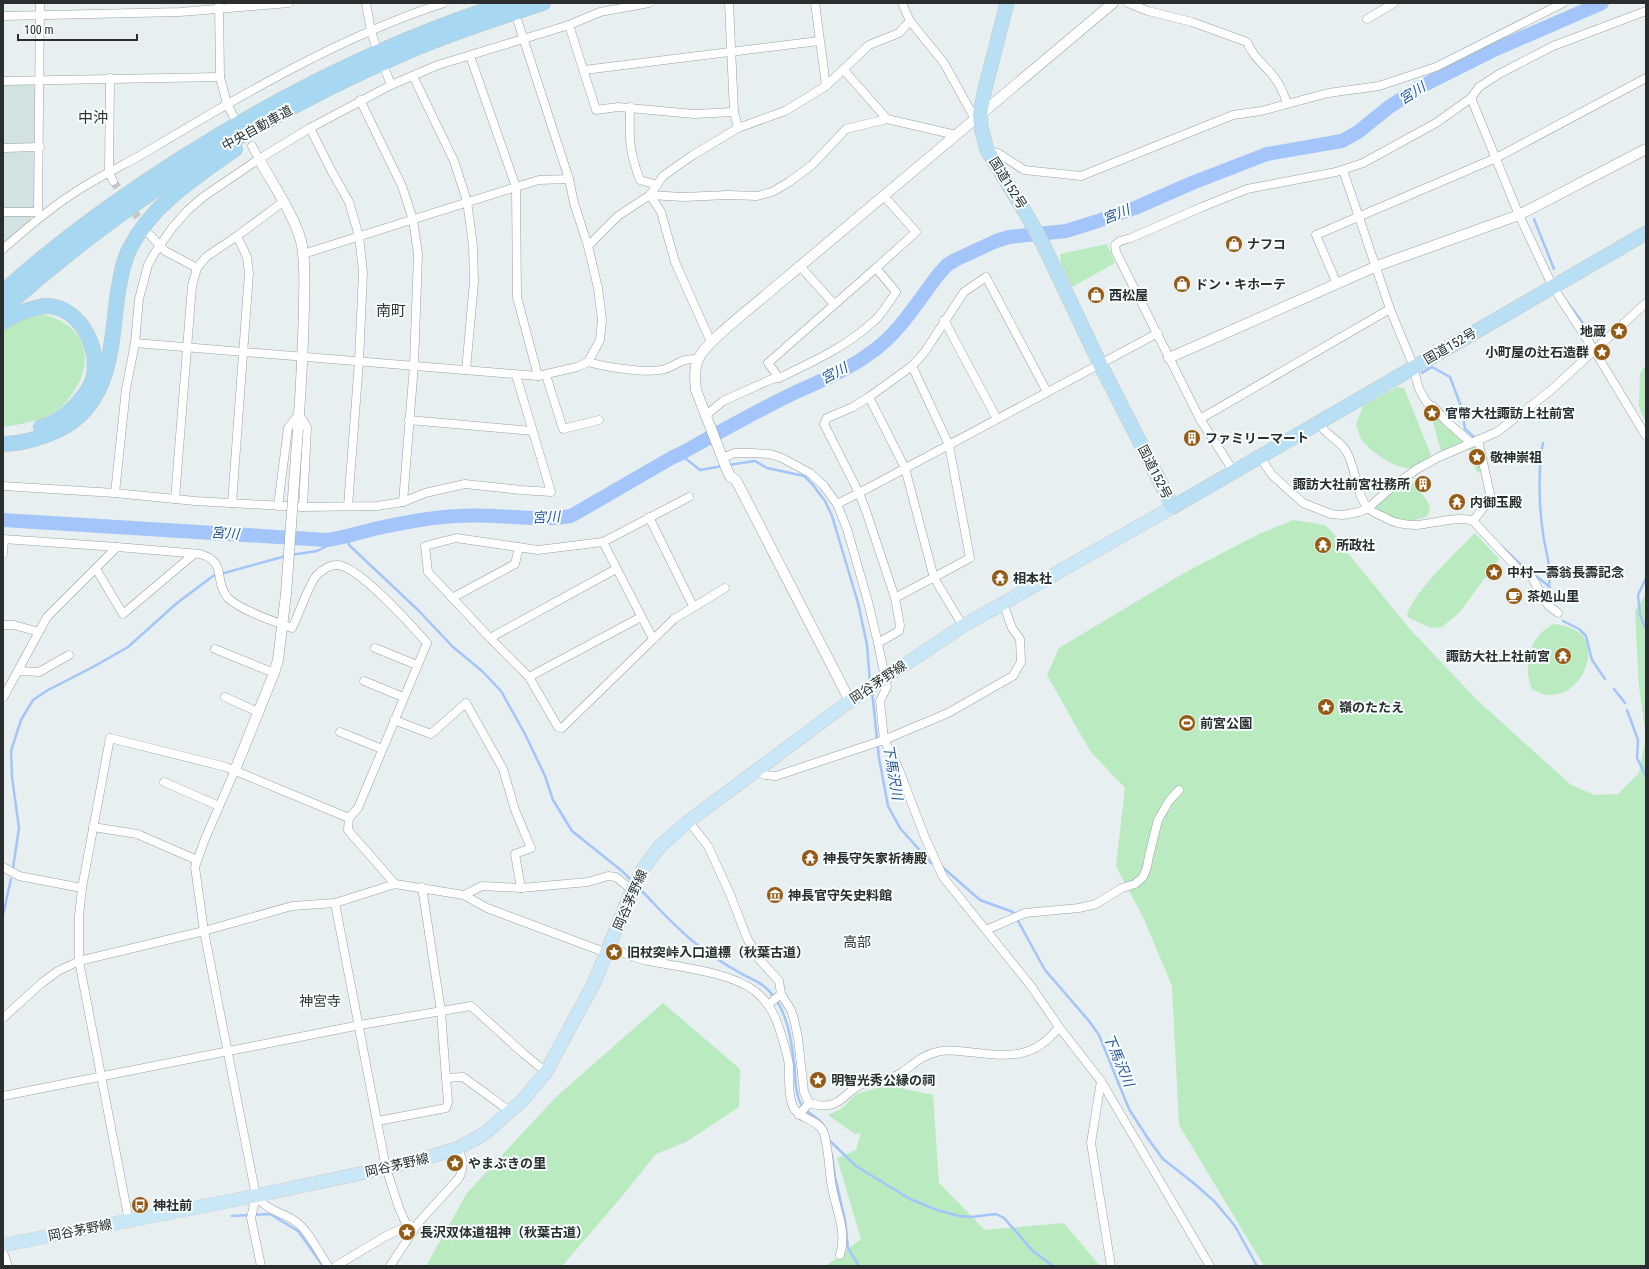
<svg xmlns="http://www.w3.org/2000/svg" width="1649" height="1269" font-family="'Roboto Condensed','Noto Sans JP',sans-serif">
	<rect width="100%" height="100%" fill="#e8eff0"/>
	<path fill="#d2e2e3" d="M32 84 36 89 35 202 30 221 3 245V85Z"/>
	<g fill="#b9eac0">
		<path d="M1107 244 1115 263 1072 287 1061 263 1060 254Z"/>
		<path d="M35 313C75 318 98 349 77 386 72 394 67 402 60 408 43 421 24 424 3 427V323Z"/>
		<path d="M1646 365V423L1639 406 1640 373Z"/>
		<path d="M1397 387 1404 388 1431 455C1426 460 1417 467 1410 468 1397 470 1368 450 1361 439 1359 434 1357 429 1356 424L1363 406Z"/>
		<path d="M1438 416 1465 443 1445 452 1441 451 1433 422 1434 419Z"/>
		<path d="M1475 445 1482 471 1477 473 1469 449Z"/>
		<path d="M1408 479 1412 481 1428 502 1430 510 1427 516C1408 525 1389 519 1373 506Z"/>
		<path d="M1293 520 1325 525 1335 535 1351 557 1409 628 1476 699 1571 785 1595 795 1618 794 1639 773 1646 737 1639 686 1635 611 1646 594V1266H1264L1179 1125 1172 986 1143 917 1116 866 1125 788 1090 751 1047 675 1059 648 1184 573 1259 534Z"/>
		<path d="M1475 533 1499 559 1459 613 1442 627 1431 628 1409 618 1407 614C1417 588 1455 554 1475 533Z"/>
		<path d="M1554 624C1562 625 1571 627 1578 632 1598 646 1586 679 1568 690 1562 694 1553 695 1546 695 1542 694 1536 691 1532 689 1522 665 1530 635 1554 624Z"/>
		<path d="M663 1003 740 1069 739 1107 686 1142 656 1154 618 1201 562 1266H426L467 1193 556 1097Z"/>
		<path d="M898 1081 900 1088 933 1095 939 1183 985 1230 1064 1223 1100 1266H826L861 1239 837 1158 856 1150 861 1133 855 1134 828 1115 841 1109 856 1094 890 1084Z"/>
	</g>
	<g fill="none" stroke-linecap="round" stroke-linejoin="round">
		<g stroke="#a4c5fa" stroke-width="2.5">
			<path d="M1534 219 1554 269"/>
			<path d="M1567 302 1594 338"/>
			<path d="M1422 373 1432 367 1450 377 1462 409 1465 429 1474 437"/>
			<path d="M1543 443C1538 466 1539 509 1543 533 1545 550 1552 568 1549 585L1548 586"/>
			<path d="M680 454 700 470 723 466"/>
			<path d="M728 465 755 461 767 468 804 476 813 485 825 501 832 516 858 603 867 645 870 682"/>
			<path d="M1486 510 1493 501"/>
			<path d="M348 537 349 545 418 610 453 647 482 671 501 691 525 734 545 776 553 800 572 831 622 871 633 882"/>
			<path d="M1500 545 1518 562 1550 587"/>
			<path d="M291 555 317 551 325 547 327 540"/>
			<path d="M1646 578 1638 595 1640 615 1646 629"/>
			<path d="M1552 594 1554 603"/>
			<path d="M1563 621 1579 629 1586 636 1592 660 1605 679"/>
			<path d="M1614 689 1625 703"/>
			<path d="M872 691 879 758 888 806 900 828 931 863 936 864"/>
			<path d="M1627 710 1638 740 1637 758 1646 776"/>
			<path d="M940 865 980 900 1013 912 1045 970 1089 1021 1099 1035 1129 1109 1149 1140 1163 1159 1196 1185 1215 1202 1235 1226 1257 1266"/>
			<path d="M13 868 19 828 12 777 11 751 21 720 33 700 48 690 93 667 128 647 177 603 213 576 286 556"/>
			<path d="M638 887C657 906 676 929 699 946 711 955 724 964 737 971 751 980 764 982 774 997"/>
			<path d="M3 915 11 879"/>
			<path d="M777 1001C788 1018 792 1043 794 1063 796 1076 794 1089 800 1102 805 1115 822 1117 826 1130"/>
			<path d="M829 1140 856 1166 910 1199 937 1210 959 1216 971 1217 996 1214 1004 1218 1033 1251 1053 1266"/>
			<path d="M832 1155 835 1177 845 1220 848 1248 859 1266"/>
			<path d="M232 1216 270 1214 298 1231 323 1266"/>
		</g>
		<path stroke="#a4c5fa" stroke-width="14" d="M3 520 327 540C344 538 358 533 374 529 401 523 431 517 458 516 496 513 533 522 571 516L673 457 680 454C716 434 753 413 790 395 822 380 856 367 883 343 903 326 922 296 938 275L947 265 955 260 996 241 1009 237 1066 231 1095 222 1135 208 1192 183 1267 154 1342 141 1358 132 1389 107 1420 87 1496 49 1602 3"/>
		<path stroke="#c2c8c9" stroke-width="8" stroke-dasharray="8 4" stroke-linecap="butt" d="M113 181 145 228"/>
		<g stroke="#9aa1a2" stroke-width="9">
			<g id="minor">
				<path d="M40 3 38 212 42 216"/>
				<path d="M219 3 220 77 227 104 234 117"/>
				<path d="M366 3 371 31 376 47"/>
				<path d="M729 3 734 112 738 128"/>
				<path d="M815 3 826 86"/>
				<path d="M902 3 910 21 944 63 975 119"/>
				<path d="M1128 3 1148 11 1192 22 1247 42C1252 55 1261 62 1270 72 1279 82 1283 91 1287 103"/>
				<path d="M3 16 180 12 289 3"/>
				<path d="M1367 19 1394 3"/>
				<path d="M569 25 596 110 618 107 694 114 734 112"/>
				<path d="M470 56 516 187 517 297 538 376"/>
				<path d="M843 69 887 119"/>
				<path d="M584 70 819 41"/>
				<path d="M386 72 391 85"/>
				<path d="M413 76 454 161 467 201 473 246 474 282 466 370"/>
				<path d="M110 78 109 172 113 181"/>
				<path d="M3 81 220 77"/>
				<path d="M1471 98 1519 215 1553 287 1594 350 1646 436"/>
				<path d="M360 100 402 186 413 220 418 254 414 365 403 502"/>
				<path d="M630 107C629 138 629 151 640 180L657 185"/>
				<path d="M310 128 331 170 349 202 359 236 363 272 359 361 348 506"/>
				<path d="M252 146 259 159"/>
				<path d="M3 148 40 147"/>
				<path d="M987 150 998 153 1024 170 1081 176 1233 115 1261 111 1328 93 1379 86 1436 67 1563 3"/>
				<path d="M1343 170 1390 309 1411 360 1419 389 1427 403 1434 407 1445 420 1471 443"/>
				<path d="M650 195 683 197 728 195 757 196 772 192 789 182 812 165 846 129 887 119 956 135"/>
				<path d="M650 195 661 212 675 262 711 342"/>
				<path d="M3 212H38"/>
				<path d="M150 235 165 251 197 268"/>
				<path d="M588 246 618 216 650 195 663 176 693 155 738 128 785 111 826 86 869 45 899 33 910 21"/>
				<path d="M3 249C26 229 49 209 74 193 99 176 127 164 153 148 243 94 344 35 444 3"/>
				<path d="M303 254 516 187 539 180 569 179"/>
				<path d="M800 266 834 304"/>
				<path d="M1337 284 1316 235 1496 158 1646 78"/>
				<path d="M1390 309 1200 419 1116 252 1115 245 1120 241 1131 238 1202 207 1247 189 1336 172 1363 163 1436 123 1471 98 1479 87 1499 74 1553 46 1646 11"/>
				<path d="M944 320 997 419"/>
				<path d="M135 343 538 376 577 367 588 362 600 340 602 320 598 288 588 246 574 203 569 179 518 22"/>
				<path d="M588 362C605 367 649 374 665 369 672 367 678 362 685 360 689 359 694 359 698 359"/>
				<path d="M546 375 563 429 599 420"/>
				<path d="M779 378 768 363 876 268"/>
				<path d="M869 397 905 468 934 578 963 626"/>
				<path d="M705 416 723 401 772 379 779 378C812 362 846 347 874 321 883 313 889 302 896 292L876 268 916 232 884 196"/>
				<path d="M1200 419 1234 472"/>
				<path d="M409 420 532 431"/>
				<path d="M1319 423C1325 435 1340 440 1346 451 1356 467 1356 495 1368 508 1372 512 1379 515 1384 517 1393 523 1405 525 1416 525 1432 524 1459 515 1473 521L1519 570 1531 576 1548 605 1558 613"/>
				<path d="M1260 457 1272 475 1303 503 1331 514 1343 515 1359 512 1368 508 1391 488 1417 469 1439 457 1497 432 1550 391 1646 303"/>
				<path d="M722 458 735 453H753L770 454 782 458 810 473 824 486 837 504 847 529 867 598 878 643 887 687 880 701 884 740 898 767 924 835 943 877 1031 986 1059 1027 1101 1081 1210 1266"/>
				<path d="M3 486 115 493 195 501 303 507 377 506 403 502 425 493 465 484 521 490 551 492 516 375"/>
				<path d="M115 493 126 389 135 343 139 299 148 265 154 254 172 228 188 210 203 197 259 159 310 128 391 85 438 65 569 25 600 12 649 3"/>
				<path d="M689 497 603 542 538 550 456 538 425 546 428 572 490 638 529 677 558 727 562 728 674 619 725 588"/>
				<path d="M175 499 192 286 197 268 206 257 237 236 283 202"/>
				<path d="M232 503 249 273 247 257 237 236"/>
				<path d="M837 504 859 493 1158 333"/>
				<path d="M278 506 288 428 299 414 307 427 303 507"/>
				<path d="M649 517 693 606"/>
				<path d="M1473 521 1491 498 1478 440"/>
				<path d="M3 539 117 547"/>
				<path d="M603 542 653 639"/>
				<path d="M3 554 4 539"/>
				<path d="M96 569 123 614 194 554"/>
				<path d="M452 598 515 564 519 547"/>
				<path d="M895 598 970 558 949 445 912 366"/>
				<path d="M3 625H14L39 632"/>
				<path d="M490 638 616 569"/>
				<path d="M878 643 899 631 900 625 895 598 866 511 859 493 824 424 827 418 853 407 869 397 912 366 924 353 964 292 986 277 1047 392"/>
				<path d="M375 648 417 665"/>
				<path d="M215 649 274 673"/>
				<path d="M18 671 39 672 69 655"/>
				<path d="M529 677 641 617"/>
				<path d="M364 681 403 697"/>
				<path d="M225 697 258 712"/>
				<path d="M3 698 47 617 117 547 200 554C228 562 213 581 228 598 240 610 275 622 292 628 298 617 310 581 317 575 322 570 331 564 338 565 359 567 412 626 427 643L358 808 349 818 348 830 395 884"/>
				<path d="M394 720 431 734 466 703 503 769 515 810 531 848 515 854 521 888"/>
				<path d="M340 732 382 749"/>
				<path d="M235 770 205 839 195 867 204 931 256 1196 251 1218 261 1266"/>
				<path d="M756 771 765 775 776 776 884 740 948 713 1013 676 1021 662 1020 639 1012 628 1003 603"/>
				<path d="M164 782 219 806"/>
				<path d="M690 820 693 827 708 846 730 894 747 938 759 959 779 981 781 994 791 1010 794 1019 798 1038 804 1092 809 1103C817 1105 825 1107 833 1104 845 1100 850 1088 863 1084 875 1079 889 1081 901 1073 913 1065 922 1055 937 1052 947 1049 958 1051 968 1052 1006 1056 1033 1061 1059 1027"/>
				<path d="M93 827 137 834 197 860"/>
				<path d="M3 867 19 876 82 888"/>
				<path d="M422 887 441 1011 446 1078 463 1077 511 1112"/>
				<path d="M464 895 482 886 521 888 588 882 608 876 616 877 632 890"/>
				<path d="M335 903 386 1168 399 1208 407 1226"/>
				<path d="M986 930 1025 913 1079 908 1096 904 1122 888 1135 884 1143 877 1147 867 1149 856 1158 820 1169 801 1179 790"/>
				<path d="M610 947C621 952 632 957 644 960 676 967 730 971 756 992 773 1006 778 1023 784 1044 786 1051 788 1058 789 1065 789 1078 788 1092 792 1104 797 1120 817 1118 823 1131 828 1142 829 1168 831 1181 834 1207 848 1229 840 1255"/>
				<path d="M769 1004 781 994"/>
				<path d="M3 1018 43 982 58 971 79 961 204 931 292 906 335 903 395 884 464 895 487 908 607 953"/>
				<path d="M1101 1081 1091 1143 1111 1266"/>
				<path d="M3 1096 360 1025 471 1006 524 1054 546 1072"/>
				<path d="M799 1115 809 1103"/>
				<path d="M378 1121 446 1108 448 1102 446 1078"/>
				<path d="M256 1196C266 1210 281 1212 295 1221 309 1231 318 1251 328 1266"/>
				<path d="M129 1221 79 961V916L82 888 110 738 226 767 349 818"/>
				<path d="M3 1252 8 1266"/>
				<path d="M336 1266 386 1236 410 1225"/>
				<path d="M390 1266 419 1222 459 1178C465 1165 463 1161 458 1148"/>
			</g>
		</g>
		<g stroke="#9aa1a2" stroke-width="11">
			<g id="tertiary">
				<path d="M259 159C272 183 294 215 301 241 306 262 304 285 304 307 303 348 301 388 298 429"/>
				<path d="M1169 358 1377 266 1519 215 1646 149"/>
				<path d="M850 701 736 480 730 476 727 470 696 390C695 380 694 369 698 360 702 346 742 315 755 304L1113 3"/>
				<path d="M235 770 274 673 278 660 286 594"/>
			</g>
		</g>
		<g stroke="#c8c9c9" stroke-width="14">
			<path id="primary" d="M3 1245 245 1198 386 1168 430 1157 458 1148 484 1134 522 1101 546 1072 594 983 632 890 642 870 660 846 690 820 850 701 963 626 1173 507"/>
		</g>
		<g stroke="#c8c9c9" stroke-width="15">
			<path id="trunk" d="M1007 3 984 93 980 114 981 127 987 150 1025 212 1042 242 1100 364 1173 507 1646 233"/>
		</g>
		<g stroke="#c8c9c9" stroke-width="16">
			<g id="motorway">
				<path d="M3 292C58 242 119 198 182 158 283 94 393 39 508 3"/>
				<path d="M3 309C125 200 265 112 416 48 458 31 500 17 543 3"/>
				<path d="M3 322C13 315 37 305 49 306 81 309 101 349 93 379 90 390 82 398 75 406 67 415 53 424 41 427"/>
				<path d="M3 444C20 444 40 438 56 431 110 407 111 349 117 298 120 282 122 263 130 248 152 204 196 177 235 149"/>
			</g>
		</g>
		<use href="#minor" stroke="#fff" stroke-width="8"/>
		<use href="#tertiary" stroke="#fff" stroke-width="10"/>
		<use href="#primary" stroke="#cae7f7" stroke-width="13"/>
		<use href="#trunk" stroke="#b8dff4" stroke-width="14"/>
		<use href="#motorway" stroke="#a7d7f1" stroke-width="15"/>
		<g stroke="#9aa1a2" stroke-width="11" stroke-linecap="butt">
			<path id="tertiary-bridge" d="M286 594 298 429"/>
		</g>
		<use href="#tertiary-bridge" stroke="#fff" stroke-width="10"/>
	</g>
	<defs>
		<g id="shop-disc" transform="scale(0.9)"><circle r="9.5" fill="#935b15" stroke="#f5fdfd"/><path d="M-5-2.5h2.3a2.7 3.5 0 0 1 5.4 0H5L5.5 6h-11ZM-1.5-2.5h3a1.5 2.3 0 0 0-3 0Z" fill="#fff"/></g>
		<g id="sight-disc" transform="scale(0.9)"><circle r="9.5" fill="#935b15" stroke="#f5fdfd"/><path d="M0-6L1.8-2.2L6-1.7L2.9 1.2L3.7 5.4L0 3.3L-3.7 5.4L-2.9 1.2L-6-1.7L-1.8-2.2Z" fill="#fff"/></g>
		<g id="building-disc" transform="scale(0.9)"><circle r="9.5" fill="#935b15" stroke="#f5fdfd"/><path d="M-4-6H4V6H1V3H-1V6H-4ZM-2.5-4.3h1.7v1.8h-1.7ZM.8-4.3h1.7v1.8H.8ZM-2.5-1h1.7V.8h-1.7ZM.8-1h1.7V.8H.8Z" fill="#fff"/></g>
		<g id="temple-disc" transform="scale(0.9)"><circle r="9.5" fill="#935b15" stroke="#f5fdfd"/><path d="M0-6L5-2H3V0L6.5 2.5H4V6H1.5V3h-3V6H-4V2.5H-6.5L-3 0V-2H-5Z" fill="#fff"/></g>
		<g id="cafe-disc" transform="scale(0.9)"><circle r="9.5" fill="#935b15" stroke="#f5fdfd"/><path d="M-5.5-4.5H6V0H3Q3 3.5 0 3.5H-2.5Q-5.5 3.5-5.5 0ZM3-3.2v2h1.7v-2ZM-6 4.5H4V6H-6Z" fill="#fff"/></g>
		<g id="stadium-disc" transform="scale(0.9)"><circle r="9.5" fill="#935b15" stroke="#f5fdfd"/><path d="M0-5a6.5 5 0 1 0 0 10a6.5 5 0 1 0 0-10ZM-3.5-1.8h7v3.6h-7Z" fill="#fff"/></g>
		<g id="museum-disc" transform="scale(0.9)"><circle r="9.5" fill="#935b15" stroke="#f5fdfd"/><path d="M0-6L6-3V-2H-6V-3ZM-5-1h2V3h-2ZM-1-1h2V3h-2ZM3-1h2V3H3ZM-6 4H6V6H-6Z" fill="#fff"/></g>
		<g id="bus-disc" transform="scale(0.9)"><circle r="9.5" fill="#935b15" stroke="#f5fdfd"/><path d="M-5-6H5V4H4V6H2V4H-2V6H-4V4H-5ZM-3.5-4V0h7V-4ZM-3.5 1.2v1.5H-2V1.2ZM2 1.2v1.5H3.5V1.2Z" fill="#fff"/></g>
	</defs>
	<g fill-rule="evenodd">
		<use href="#shop-disc" x="1234" y="244"/>
		<use href="#shop-disc" x="1182" y="284"/>
		<use href="#shop-disc" x="1096" y="295"/>
		<use href="#sight-disc" x="1619" y="331"/>
		<use href="#sight-disc" x="1602" y="352"/>
		<use href="#sight-disc" x="1432" y="413"/>
		<use href="#building-disc" x="1192" y="438"/>
		<use href="#sight-disc" x="1477" y="457"/>
		<use href="#building-disc" x="1423" y="484"/>
		<use href="#temple-disc" x="1457" y="502"/>
		<use href="#temple-disc" x="1323" y="545"/>
		<use href="#sight-disc" x="1494" y="572"/>
		<use href="#temple-disc" x="1000" y="578"/>
		<use href="#cafe-disc" x="1514" y="596"/>
		<use href="#temple-disc" x="1563" y="656"/>
		<use href="#sight-disc" x="1326" y="707"/>
		<use href="#stadium-disc" x="1187" y="723"/>
		<use href="#temple-disc" x="810" y="858"/>
		<use href="#museum-disc" x="775" y="895"/>
		<use href="#sight-disc" x="614" y="952"/>
		<use href="#sight-disc" x="818" y="1080"/>
		<use href="#sight-disc" x="455" y="1163"/>
		<use href="#bus-disc" x="140" y="1205"/>
		<use href="#sight-disc" x="407" y="1232"/>
	</g>
	<g text-anchor="middle" dominant-baseline="central" stroke-width="4" stroke-linejoin="round" paint-order="stroke">
		<g font-size="13" fill="#2b2e2f" stroke="#f5fdfd">
			<text transform="translate(257 128) rotate(-29)">中央自動車道</text>
			<text transform="translate(1008 183) rotate(58)">国道152号</text>
			<text transform="translate(1450 346) rotate(-30)">国道152号</text>
			<text transform="translate(1155 472) rotate(63)">国道152号</text>
			<text transform="translate(878 682) rotate(-34)">岡谷茅野線</text>
			<text transform="translate(630 900) rotate(-66)">岡谷茅野線</text>
			<text transform="translate(397 1165) rotate(-13)">岡谷茅野線</text>
			<text transform="translate(80 1230) rotate(-11)">岡谷茅野線</text>
		</g>
		<g font-size="13" font-weight="bold" fill="#2b2e2f" stroke="#f5fdfd" text-anchor="start">
			<text x="1247" y="244">ナフコ</text>
			<text x="1195" y="284">ドン・キホーテ</text>
			<text x="1109" y="295">西松屋</text>
			<text x="1606" y="331" text-anchor="end">地蔵</text>
			<text x="1589" y="352" text-anchor="end">小町屋の辻石造群</text>
			<text x="1445" y="413">官幣大社諏訪上社前宮</text>
			<text x="1205" y="438">ファミリーマート</text>
			<text x="1490" y="457">敬神崇祖</text>
			<text x="1410" y="484" text-anchor="end">諏訪大社前宮社務所</text>
			<text x="1470" y="502">内御玉殿</text>
			<text x="1336" y="545">所政社</text>
			<text x="1507" y="572">中村一壽翁長壽記念</text>
			<text x="1013" y="578">相本社</text>
			<text x="1527" y="596">茶処山里</text>
			<text x="1550" y="656" text-anchor="end">諏訪大社上社前宮</text>
			<text x="1339" y="707">嶺のたたえ</text>
			<text x="1200" y="723">前宮公園</text>
			<text x="823" y="858">神長守矢家祈祷殿</text>
			<text x="788" y="895">神長官守矢史料館</text>
			<text x="627" y="952">旧杖突峠入口道標（秋葉古道）</text>
			<text x="831" y="1080">明智光秀公縁の祠</text>
			<text x="468" y="1163">やまぶきの里</text>
			<text x="153" y="1205">神社前</text>
			<text x="420" y="1232">長沢双体道祖神（秋葉古道）</text>
		</g>
		<g font-size="14" font-style="italic" fill="#2e5695" stroke="#f5fdfd">
			<text transform="translate(1412 93) rotate(-33)">宮川</text>
			<text transform="translate(1116 214) rotate(-22)">宮川</text>
			<text transform="translate(834 373) rotate(-28)">宮川</text>
			<text transform="translate(546 517) rotate(-3)">宮川</text>
			<text transform="translate(225 533) rotate(4)">宮川</text>
			<text transform="translate(893 772) rotate(80)">下馬沢川</text>
			<text transform="translate(1119 1060) rotate(67)">下馬沢川</text>
		</g>
		<g font-size="14" fill="#313737" stroke="#f5fdfd">
			<text x="857" y="942">高部</text>
			<text x="320" y="1001">神宮寺</text>
		</g>
		<g font-size="15" fill="#313737" stroke="#f5fdfd">
			<text x="93" y="118">中沖</text>
			<text x="391" y="311">南町</text>
		</g>
	</g>
	<rect width="1649" height="1269" fill="none" stroke="#2b2e2f" stroke-width="8"/>
	<path d="M18 34v6h119v-6" fill="none" stroke="#2b2e2f" stroke-width="2"/>
	<text x="24" y="34" font-size="12" fill="#2b2e2f" stroke="#f5fdfd" stroke-width="3" paint-order="stroke">100 m</text>
</svg>
